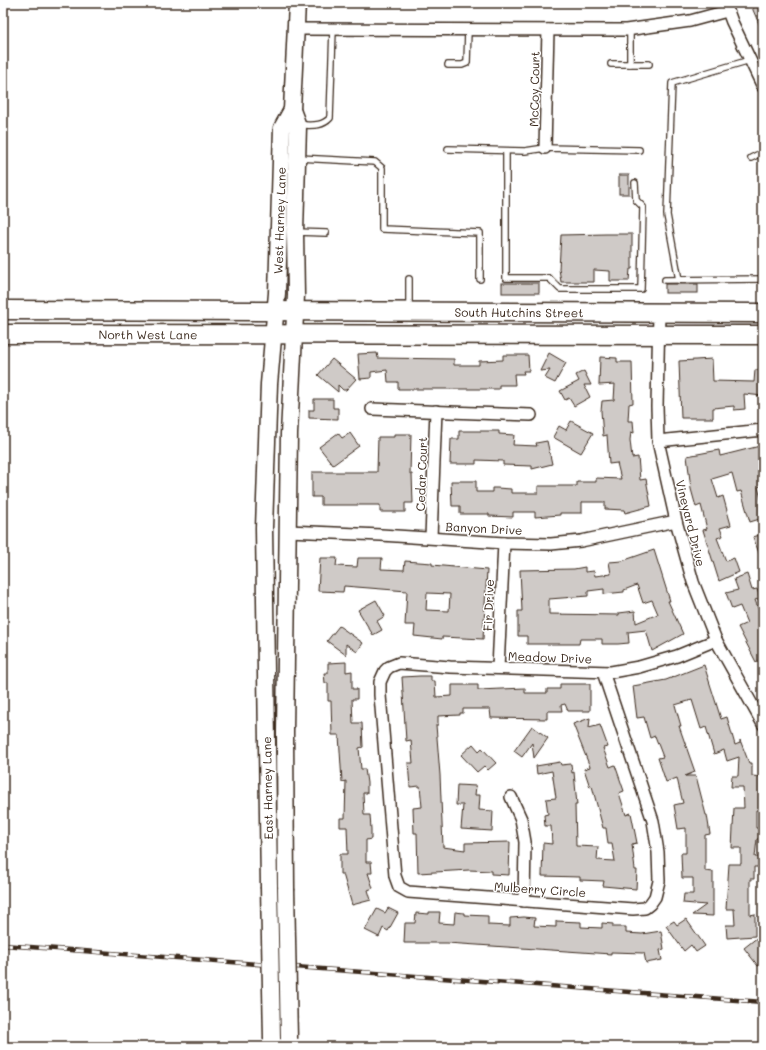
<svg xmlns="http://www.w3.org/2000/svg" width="766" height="1050" font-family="Mali,sans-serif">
	<rect width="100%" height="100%" fill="#fff"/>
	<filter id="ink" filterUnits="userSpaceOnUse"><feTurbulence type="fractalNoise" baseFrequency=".025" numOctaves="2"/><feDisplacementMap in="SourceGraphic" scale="8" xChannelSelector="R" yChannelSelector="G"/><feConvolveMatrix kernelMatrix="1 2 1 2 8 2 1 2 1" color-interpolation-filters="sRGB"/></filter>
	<g filter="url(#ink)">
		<g fill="#cfcac7" stroke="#3b2a1e" fill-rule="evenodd">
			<path d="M752 3H763V33L753 10Z"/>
			<rect x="619" y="175" width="10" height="19"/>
			<path d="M606 234H632V269H630L629 281H610V271L594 270V282H561L559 269 561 235Z"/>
			<rect x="502" y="283" width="37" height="10"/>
			<rect x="665" y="284" width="33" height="9"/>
			<path d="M377 353 378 358 454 359V365H479V361L503 360V355H528L529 371H523L524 374H514L515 385H499V389H398V382H388L387 370 371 372V378L360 379 358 354Z"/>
			<path d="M549 353 566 363 555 383 545 378 550 370 540 371Z"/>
			<path d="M600 357 617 358V362H632L633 403 629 404 628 421H633L634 433 631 432 630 440 632 458 638 457 640 480 646 479 651 506 625 513 624 510 605 509V502H582V513H560V515L535 517V512H513V517L489 516V514H460V506H452L451 481H476V492H492V488H497L511 489V493H538V486H577V482H596V478L621 479 617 463 609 464 607 435 603 436 601 411 602 401 614 400 615 384 599 385Z"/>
			<path d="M332 359 356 379 346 390H343L338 385V392L318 375Z"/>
			<path d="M712 359 713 381 754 382 755 370H763V396L744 394 745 409 734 410V406L713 408V418H681L679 361Z"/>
			<path d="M584 371 591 385H584L590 397 574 406 569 398 565 400 560 391 579 381 576 375Z"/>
			<path d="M314 399H333V408H338V419L309 418V410H314Z"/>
			<path d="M571 421 593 433 581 453 553 437 559 426 566 430Z"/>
			<path d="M459 431H499V434L514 435 513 445 537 446 536 443 547 441 552 464 532 469V466L503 465V461L476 460V464H450L451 439H459Z"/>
			<path d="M338 433 342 438 350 433 359 446 333 465 319 447Z"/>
			<path d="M394 434H411L410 474H412L413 503H405V512H380V505H321V497H312V472H377L378 437H394Z"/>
			<path d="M760 446 763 458V485L758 487 763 506V518L750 522 741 491 737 492 732 473 712 479 718 498 723 496 731 525 720 528 723 536 717 538 726 561 734 558 739 572 719 581 703 530 707 529 701 505 696 507 691 489 687 456 719 450 720 456Z"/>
			<path d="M763 534V560L762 561 753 537Z"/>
			<path d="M654 550 670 601H668L683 634 652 651 646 630 628 632 629 643 618 644H602V639H580L579 644H527V636H518V611H522L520 570 574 569 585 567V572L594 571 595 576 611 574 609 562 622 561ZM637 585 643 603 652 600 658 614 636 623 635 611 619 613V615L549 614V599L588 596V591L604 589V594L624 592V590Z"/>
			<path d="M320 558H337L336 566 357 567 358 558H382L381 569 404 570 405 561 432 563V565L487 570 483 639 442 637V639L414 636 415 625H405L407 591 344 586 343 592 318 591ZM427 593 450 594 449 611 426 610Z"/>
			<path d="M747 574 752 590 757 589 760 598 755 600 763 621V658L756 662 738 627 747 623 740 606 732 609 726 593 738 590 734 579Z"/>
			<path d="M376 600 385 616 377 621 382 630 373 635 358 610Z"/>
			<path d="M339 626 363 643 357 652 346 644V655L327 641Z"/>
			<path d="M346 662V672L352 671V689H357V699H352L353 723H362L363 747 359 748 361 769H365L367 783V793H363L364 815H370L371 829V839L366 840V862H371L372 873H368L373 888 368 890 371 900 352 905 343 874H340V854H348L347 827H340V818H345L346 781 342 782 339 735H332L331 701H328V683H325L324 673H328V663Z"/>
			<path d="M704 665 721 719 727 717 735 745 740 743V740L749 763H752V776L762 777V810H756V828H761L760 839H757L755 857H760V867H754V879H750V915L755 914V936L727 938 726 925H735L734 909H726L729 864H741V848H732L734 808H744L743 787H731L732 776H738L739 757 727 761 724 750 714 754 706 727 701 729 692 700 675 705 681 726H679L695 772 685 776H696L706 815H707L710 834 705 835V871L713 872V916L692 915 706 905 683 903 684 894H693V878H682L681 853H686V828L678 829 674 805 683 803 679 787 677 778 666 782 658 758 663 757 655 736 650 738 644 717 637 718 633 686 666 680Z"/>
			<path d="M420 676H431V681H435L436 697 452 696V685H478V690L525 688V693H547V689H560V684H590V711H568L565 704 561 705 562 711H547V719L491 718 490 709H463V713H460V715L438 716V725H436L440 775 443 847 465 850V843L510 842 509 875 491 874V871L469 870 418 873 417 833H414L413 808 422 807 420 786 410 787 408 763H413L411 740 406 741 402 677Z"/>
			<path d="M590 718 589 728 600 725 608 747 603 748 610 767 615 765 624 791 619 793 626 815 631 813 637 843 632 844 635 870H637L636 889 603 886 604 881 580 880V877L542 876 543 843 552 844 551 826H545L544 815 548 814 546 799 556 798 552 771 537 774 536 766 560 762 561 765 571 764 572 773 574 772 577 805H575L576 846 598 847 597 860 615 861 612 844H608L606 828H603L592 786 590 787 584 769 590 767 573 724Z"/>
			<path d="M532 726 548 738 534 758 532 743 522 757 514 751Z"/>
			<path d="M473 744 479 751 482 748 496 763 488 770 484 766 477 772 461 755Z"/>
			<path d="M457 785 476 786 475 795H480L479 810 493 811 492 831 461 829 463 805H456Z"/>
			<path d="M388 908 398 913 388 931 383 928 379 937 365 930 377 909 385 913Z"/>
			<path d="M429 912H440L439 923 454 924 455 912 464 913V915L488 916V925L510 926V918L524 917 535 918 534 926 556 927V921L581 922V927L602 928V923L613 924V927H626V933L642 934 661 931 664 949 660 950 662 960 646 963 644 953 611 952V954L447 943H404L405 923H415L416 913 429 914Z"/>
			<path d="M686 919 705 946 696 952 691 945 684 951 666 926 674 921 677 925Z"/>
			<path d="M763 933V963L758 966 744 948Z"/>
		</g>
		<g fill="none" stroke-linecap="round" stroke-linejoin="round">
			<g stroke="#3b2a1e" stroke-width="8">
				<g id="service">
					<path d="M630 30V64"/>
					<path d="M611 64H649"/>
					<path d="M448 65H462L467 63 468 30"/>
					<path d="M300 125C311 125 322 127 330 118L333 29"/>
					<path d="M448 149 525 151 545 148 639 150"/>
					<path d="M506 151V278H549L560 289H641L643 207 636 200 635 183"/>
					<path d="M299 158 375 162 382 168V229L480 233V279"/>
					<path d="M751 158 763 152"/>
					<path d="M296 232 326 233"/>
					<path d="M665 280 763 279"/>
					<path d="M679 280 667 215 672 83 750 60"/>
					<path d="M409 310V279"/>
				</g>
			</g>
			<g stroke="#3b2a1e" stroke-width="14">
				<g id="minor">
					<path d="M725 3 732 22 763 87"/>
					<path d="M296 29 626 30 690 21 727 11"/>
					<path d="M545 148 548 30"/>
					<path d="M659 313 657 406 658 441 676 521 693 582 716 640 763 724"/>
					<path d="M372 409 531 415"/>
					<path d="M658 441 763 430"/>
					<path d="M288 531 381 535 504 543 551 544 581 541 676 521"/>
					<path d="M431 537 436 411"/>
					<path d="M498 668 504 543"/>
					<path d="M603 672 653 821 658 852 659 881 655 897 650 904 645 908 633 909 408 892 399 887 395 876 380 695V682L385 671 389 667 399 663 450 667 611 672 639 667 677 656 716 640"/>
					<path d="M511 797 521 819 525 842 524 901"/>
				</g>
			</g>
			<g stroke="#3b2a1e" stroke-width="19">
				<g id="secondary">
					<path id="s1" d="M269 887 264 528 269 384 277 293 282 128 292 110"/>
					<path d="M286 889 285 732 289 434 296 295 295 232 298 126 292 110 297 3"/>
				</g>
			</g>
			<g stroke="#3b2a1e" stroke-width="21">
				<g id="primary">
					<path id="s2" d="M3 310 763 313"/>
					<path id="s3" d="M3 334 763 335"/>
				</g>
			</g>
			<use href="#service" stroke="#fff" stroke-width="5.5"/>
			<use href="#minor" stroke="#fff" stroke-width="11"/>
			<use href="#secondary" stroke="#fff" stroke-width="16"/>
			<use href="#primary" stroke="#fff" stroke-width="18"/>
			<g stroke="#3b2a1e" stroke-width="4.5">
				<path id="rail" d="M3 945 763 1002"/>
			</g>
			<use href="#rail" stroke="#fff" stroke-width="3" stroke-dasharray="9" stroke-linecap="butt"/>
			<g stroke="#3b2a1e" stroke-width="19" stroke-linecap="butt">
				<g id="secondary-bridge">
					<path d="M269 887 272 1039"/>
					<path d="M286 889 289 1039"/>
				</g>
			</g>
			<use href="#secondary-bridge" stroke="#fff" stroke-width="16"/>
		</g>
	</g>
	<g text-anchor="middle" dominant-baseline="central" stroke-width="3" stroke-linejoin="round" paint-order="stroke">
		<g font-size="12" fill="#3b2a1e" stroke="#fff">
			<text transform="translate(534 89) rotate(-89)">McCoy Court</text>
			<text stroke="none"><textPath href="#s1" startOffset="667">West Harney Lane</textPath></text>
			<text stroke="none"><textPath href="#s2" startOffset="516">South Hutchins Street</textPath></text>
			<text stroke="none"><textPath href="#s3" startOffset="145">North West Lane</textPath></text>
			<text transform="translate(421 474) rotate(-88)">Cedar Court</text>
			<text transform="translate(691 523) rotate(76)">Vineyard Drive</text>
			<text transform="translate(484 528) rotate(3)">Banyon Drive</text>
			<text transform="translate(488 605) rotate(-88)">Fir Drive</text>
			<text transform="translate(550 657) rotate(2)">Meadow Drive</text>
			<text transform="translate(267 788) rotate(-91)">East Harney Lane</text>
			<text transform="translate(540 889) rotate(4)">Mulberry Circle</text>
		</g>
	</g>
	<rect width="766" height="1050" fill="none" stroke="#fff" stroke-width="16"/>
	<rect x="8" y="8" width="750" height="1034" fill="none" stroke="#3b2a1e" stroke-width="1.5" filter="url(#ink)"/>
</svg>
